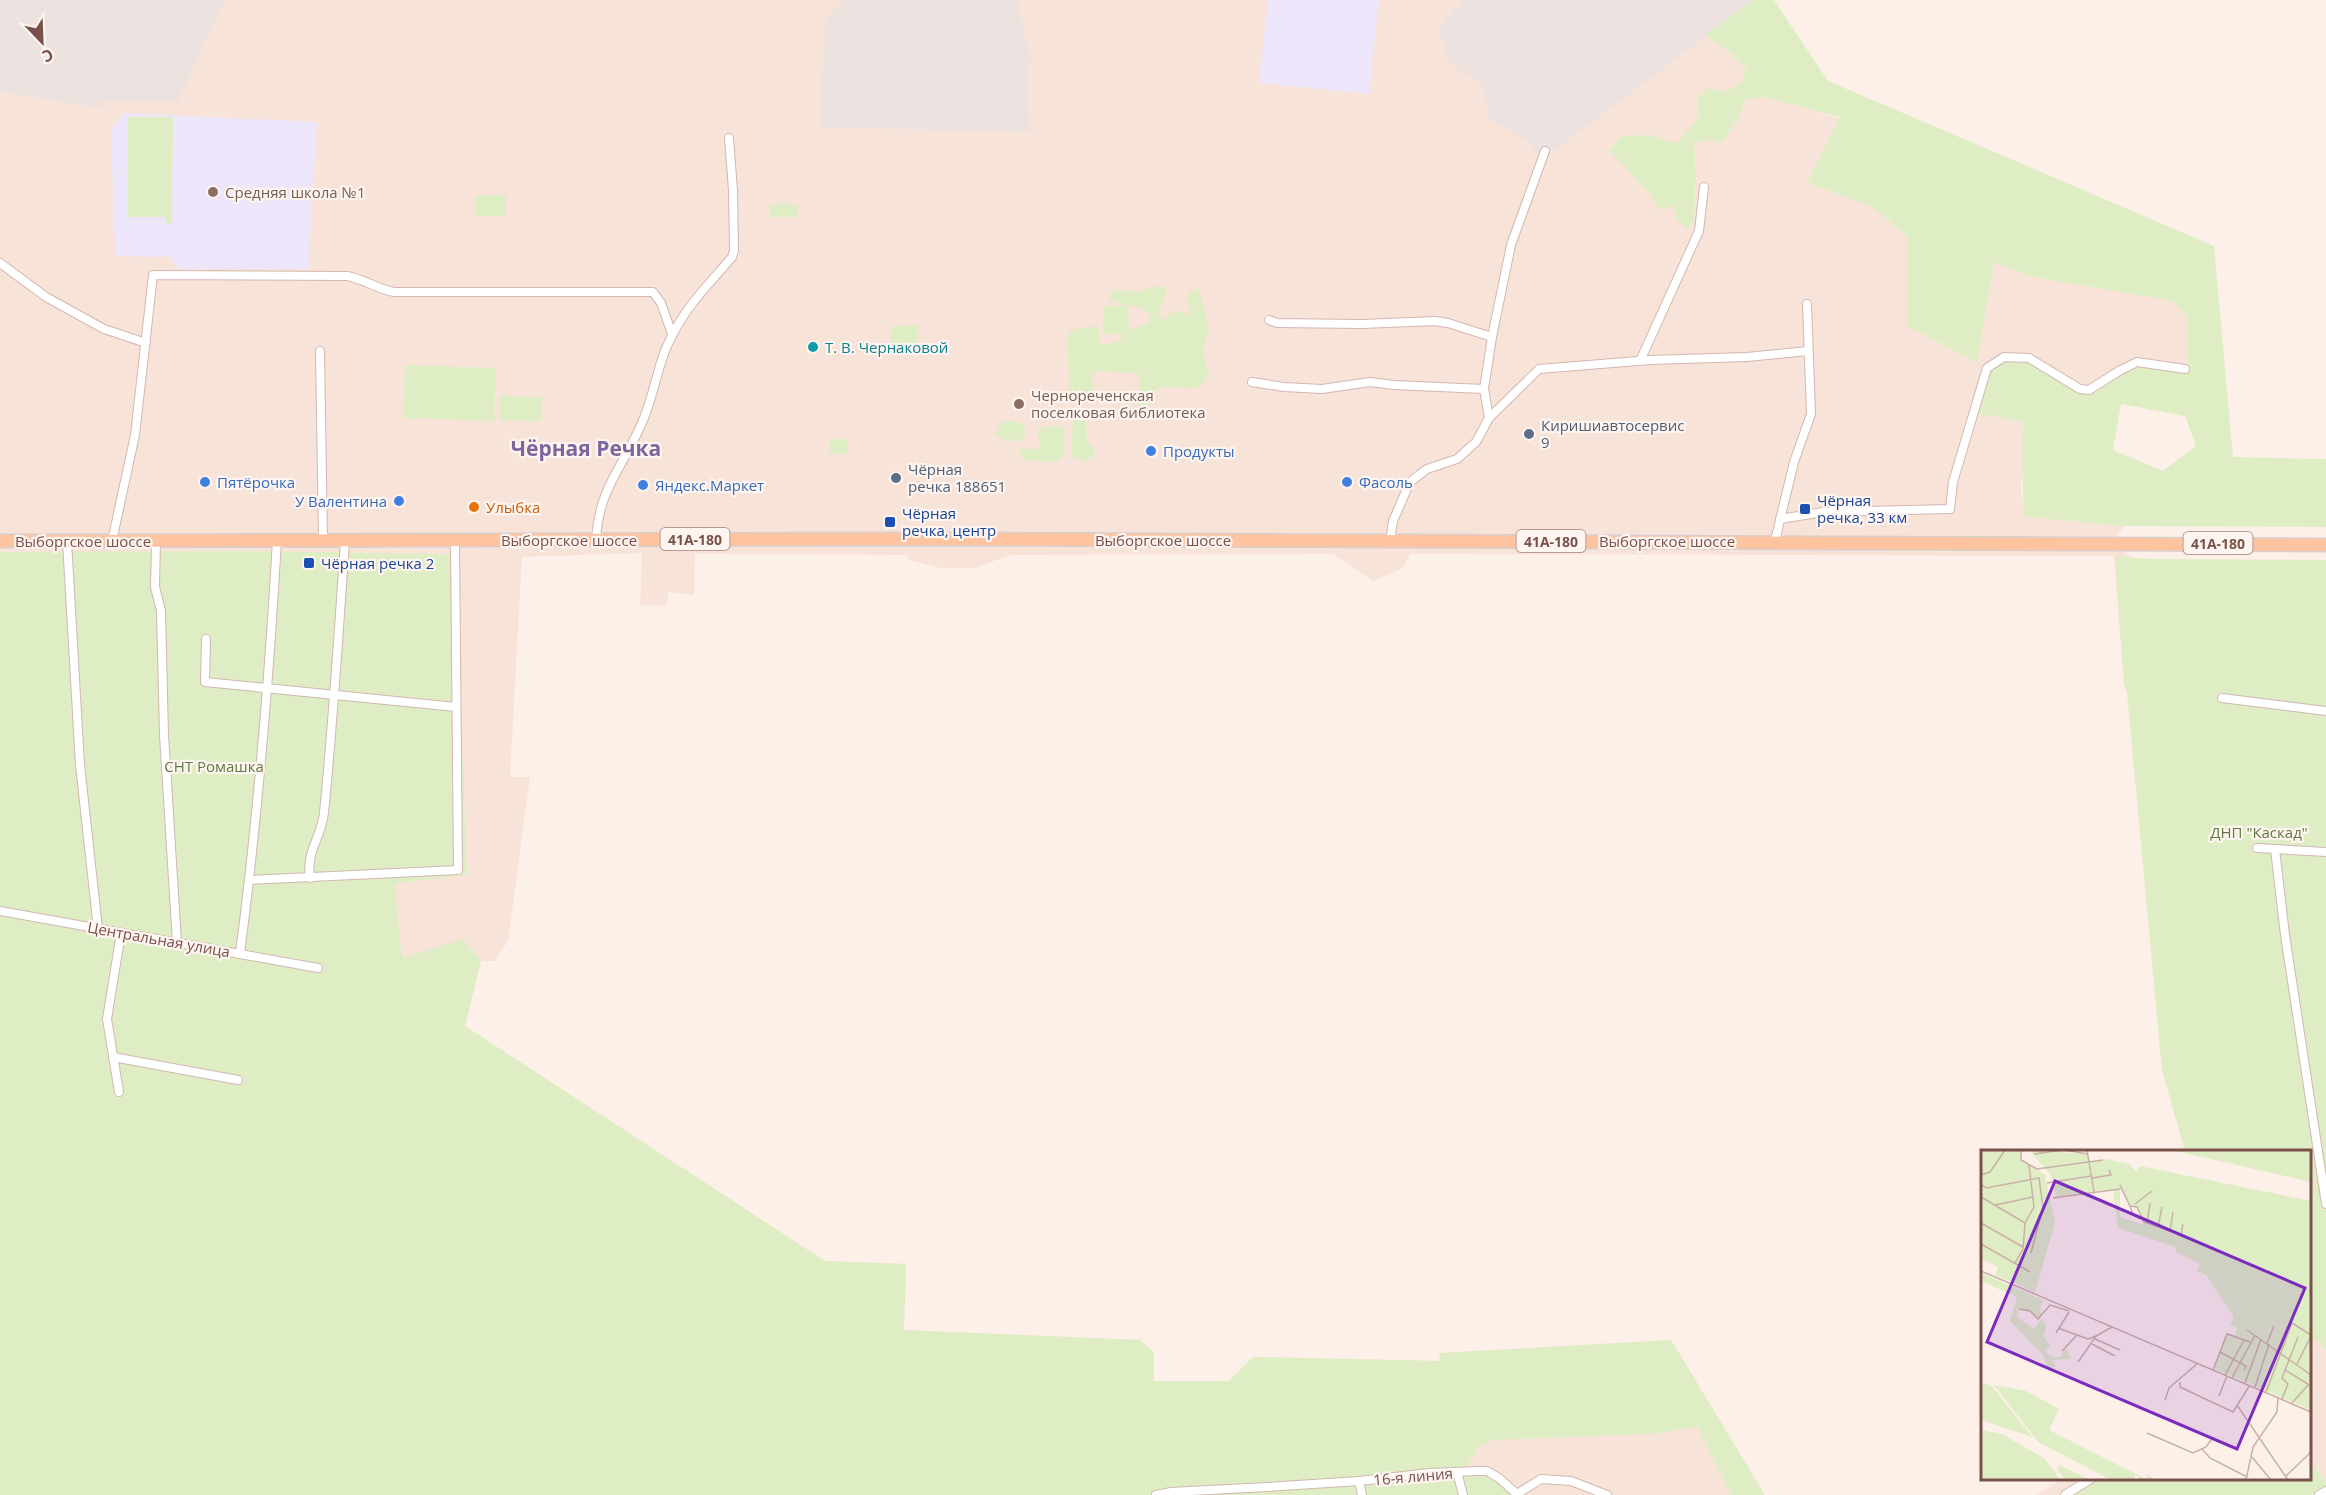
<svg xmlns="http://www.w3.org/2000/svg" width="2326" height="1495" font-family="'Open Sans',sans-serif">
	<rect width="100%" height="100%" fill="#fdf0e9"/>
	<g fill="#f8e3d9">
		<path d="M0 0H1754L1705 35 1731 54 1746 68 1741 83 1726 92 1707 89 1698 98V119L1676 145 1652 135 1622 136 1609 149 1651 195 1657 206 1670 205 1674 207 1677 220 1687 228 1694 221 1696 171 1694 143 1709 140 1723 142 1739 116 1745 100 1763 97 1840 118 1807 183 1871 206 1907 236V326L1976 363 1994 261 2032 277 2173 301 2188 318V361L2183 368 2089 390 1975 413 2023 422 2024 463 2021 486 2025 517 2124 526 2112 543 2135 559 2185 1151 2162 1070 2127 692 2124 685 2114 556 1410 554 1403 568 1373 581 1333 554 1010 555 975 568H941L909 560 906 555 695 554 694 595 668 592 667 605 640 606 642 553 522 557 510 777H530L508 941 495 961H481L465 1026 825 1261 906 1264 904 1330 1140 1340 1154 1352V1381H1229L1253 1357 1439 1361 1440 1353 1671 1340 1765 1495 1702 1425H959L0 918Z"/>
		<path d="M2310 1325 2326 1351V1483L2310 1459Z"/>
		<path d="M1685 1427H1697L1731 1495H1518L1464 1472 1477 1448 1492 1440 1653 1434Z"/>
		<path d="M2063 1479H2092L2065 1495H2036Z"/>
	</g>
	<g fill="#ece2df">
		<path d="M0 0H224L178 101H103L100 108 0 91Z"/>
		<path d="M844 0H1016L1019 3 1024 37 1034 61 1026 62 1030 132 819 127 826 20Z"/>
		<path d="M1463 0H1754L1543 159 1526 140 1488 118 1484 86 1450 63 1438 28Z"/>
	</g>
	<g fill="#ede5fa">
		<path d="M1268 0H1379L1369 94 1259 83Z"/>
		<path d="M124 113 317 122 308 269H179L170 257 115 256 111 129Z"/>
	</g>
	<g fill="#dfedc5" fill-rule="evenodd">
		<path d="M1754 0H1774L1828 81 2214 246 2233 457 2326 459V527L2124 526 2025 517C2021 485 2023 454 2023 422L1974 413 1987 368 2004 357 2029 358 2089 390 2137 362 2183 368 2188 361V318L2173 301 2032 277 1994 262 1977 363 1907 326V236L1871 206 1807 183 1840 117 1763 97 1745 100 1739 116 1723 142 1709 140 1694 143 1696 171 1694 221 1687 229 1677 220 1674 207 1670 205 1665 211 1657 206 1651 195 1609 150 1622 136 1652 135 1676 144 1697 119 1698 98 1707 88 1726 92 1741 83 1746 69 1731 54 1705 35ZM2121 404 2185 416 2196 446 2163 471 2113 450Z"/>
		<path d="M128 117H173L172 223H165V217H128Z"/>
		<rect x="475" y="195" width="31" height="21"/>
		<rect x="770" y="204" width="28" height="13"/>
		<path d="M1164 286 1167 289 1159 314 1166 322 1168 314 1182 311 1187 315 1191 311 1187 302 1188 294 1198 288C1203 302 1209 318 1207 334 1207 340 1203 344 1203 351 1203 362 1213 372 1204 382 1189 401 1146 365 1148 417L1144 419 1140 417C1136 403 1141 390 1140 376L1133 373 1097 371 1091 376 1094 391 1089 399 1076 403 1069 396 1068 335 1075 329 1095 326 1099 330V343L1103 345 1121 340 1123 334H1103V306L1128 305 1111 301 1109 296 1115 290 1140 292 1152 287ZM1128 306 1140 307 1150 315 1149 323 1129 330Z"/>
		<path d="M917 325V349H891V326Z"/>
		<path d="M405 365 496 368 494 421 404 418Z"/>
		<path d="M500 396 542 397 541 421 499 420Z"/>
		<path d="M1079 408H1086L1087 441 1094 449 1095 454 1087 461 1074 458 1071 453 1073 418Z"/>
		<path d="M1012 421 1024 424 1026 434 1019 441H1004L995 434 1001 423Z"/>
		<path d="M1058 425 1064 428V455L1056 462 1024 460 1019 453 1021 449H1037L1040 446 1037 431 1041 428Z"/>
		<path d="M830 439H848L847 454 829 453Z"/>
		<path d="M228 551 455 554 467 875 395 883 400 943 403 958 463 939 481 960 465 1026 825 1261 906 1264 904 1330 1140 1340 1154 1352V1381H1229L1253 1357 1439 1361 1440 1353 1671 1340 1765 1495H1731L1697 1427 1653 1434 1492 1440 1477 1448 1464 1471H1487L1518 1495H0V552Z"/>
		<path d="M2115 556 2146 559 2326 560V1351L2319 1339 2310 1345V1152L2185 1151 2162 1070 2127 692 2124 685Z"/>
		<path d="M2310 1459 2326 1483V1495H2065L2092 1479 2310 1478Z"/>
	</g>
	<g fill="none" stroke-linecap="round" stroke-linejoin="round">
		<g stroke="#d3b7b0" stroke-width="10">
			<g id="street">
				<path d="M0 263 46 297 104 329 146 343"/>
				<path d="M1269 320 1277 323 1362 324 1435 321 1448 323 1492 337"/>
				<path d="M320 351 323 540"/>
				<path d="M1640 361 1699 231 1704 187"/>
				<path d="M1252 382 1284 387 1322 389 1370 382 1394 385 1484 389"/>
				<path d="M1489 418 1539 369 1650 360 1747 357 1808 351"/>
				<path d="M1780 519 1823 512 1950 509 1953 482 1987 368 2004 357 2029 358 2080 389 2089 390 2119 371 2137 362 2185 369"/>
				<path d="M596 539C599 489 622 468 641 425 655 395 657 362 673 334 687 305 712 281 732 257L734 251 733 190 729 138"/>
				<path d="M67 541 80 765 98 929"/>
				<path d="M112 541 135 435 153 275 347 276C364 279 377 289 394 292H653L661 303 672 334"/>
				<path d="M156 541 155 587 161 611 164 735 177 943"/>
				<path d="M1390 541 1393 521 1410 482 1427 469 1457 459 1476 442 1489 418 1484 389 1492 337 1511 245 1545 151"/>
				<path d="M1775 541 1794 462 1811 414 1807 304"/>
				<path d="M206 639 205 682 456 707"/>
				<path d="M2222 698 2326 711"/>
				<path d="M2257 848 2326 852"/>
				<path d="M2275 849 2285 935 2326 1204"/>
				<path d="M310 878C306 850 321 839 324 813 333 722 339 631 345 540"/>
				<path d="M250 880 458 870 455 541"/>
				<path d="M0 911 318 968"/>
				<path d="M240 953C258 816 269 678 277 540"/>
				<path d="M113 1057 238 1080"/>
				<path d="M119 1092 107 1019 121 933"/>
				<path d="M1457 1472 1463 1495"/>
				<path d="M1359 1481 1362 1495"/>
				<path d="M1517 1494 1541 1479 1571 1481 1607 1495"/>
				<path d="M1156 1495 1171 1492 1267 1487 1359 1481 1430 1473 1478 1471H1487L1499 1478 1518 1495"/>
				<path d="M2065 1495 2092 1478"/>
				<path d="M2319 1495 2326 1491"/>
			</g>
		</g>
		<g stroke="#dacecc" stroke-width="15">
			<path id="primary" d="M0 541 936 539 2326 545"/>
		</g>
		<use href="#street" stroke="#fff" stroke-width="8"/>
		<use href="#primary" stroke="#fec49f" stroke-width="12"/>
	</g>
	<g fill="#8d6e63" stroke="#fff5f0" stroke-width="2">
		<circle cx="213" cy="192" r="6"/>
		<circle cx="1019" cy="404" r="6"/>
	</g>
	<circle fill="#0f9aa8" stroke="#fff5f0" stroke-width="2" cx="813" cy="347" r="6"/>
	<g fill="#5c6f8a" stroke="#fff5f0" stroke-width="2">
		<circle cx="1529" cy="434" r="6"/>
		<circle cx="896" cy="478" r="6"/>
	</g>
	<g fill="#3f7fe0" stroke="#fff5f0" stroke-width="2">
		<circle cx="1151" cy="451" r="6"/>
		<circle cx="205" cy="482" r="6"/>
		<circle cx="1347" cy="482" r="6"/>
		<circle cx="643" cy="485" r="6"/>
		<circle cx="399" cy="501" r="6"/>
	</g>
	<circle fill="#e8710a" stroke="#fff5f0" stroke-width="2" cx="474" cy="507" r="6"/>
	<g fill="#1a4fb4" stroke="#fff5f0" stroke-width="2">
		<rect x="1799" y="503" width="12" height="12" rx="3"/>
		<rect x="884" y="516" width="12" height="12" rx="3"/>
		<rect x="303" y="557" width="12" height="12" rx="3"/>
	</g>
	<g text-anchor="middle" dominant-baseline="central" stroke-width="4.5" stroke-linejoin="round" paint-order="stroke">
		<g fill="#fff5f0" stroke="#a2827c" stroke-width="1.5">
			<rect x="660.5" y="528" width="69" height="22" rx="4.5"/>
			<rect x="1516.5" y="530" width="69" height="22" rx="4.5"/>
			<rect x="2183.5" y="532" width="69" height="22" rx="4.5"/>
		</g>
		<g font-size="14" font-weight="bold" fill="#7a504a">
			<text x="695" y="539">41А-180</text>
			<text x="1551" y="541">41А-180</text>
			<text x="2218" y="543">41А-180</text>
		</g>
		<g font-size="15" fill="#785e54" stroke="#fff5f0" text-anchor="start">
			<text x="225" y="192">Средняя школа №1</text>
			<text x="1031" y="395">Чернореченская<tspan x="1031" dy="17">поселковая библиотека</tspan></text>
		</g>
		<g font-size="15" fill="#0d838f" stroke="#fff5f0" text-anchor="start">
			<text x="825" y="347">Т. В. Чернаковой</text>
		</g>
		<g font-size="15" fill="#4e5e75" stroke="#fff5f0" text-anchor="start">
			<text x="1541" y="425">Киришиавтосервис<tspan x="1541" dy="17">9</tspan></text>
			<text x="908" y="469">Чёрная<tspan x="908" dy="17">речка 188651</tspan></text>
		</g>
		<g font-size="15" fill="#366cbe" stroke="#fff5f0" text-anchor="start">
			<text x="1163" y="451">Продукты</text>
			<text x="217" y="482">Пятёрочка</text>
			<text x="1359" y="482">Фасоль</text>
			<text x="655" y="485">Яндекс.Маркет</text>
			<text x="387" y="501" text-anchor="end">У Валентина</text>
		</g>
		<g font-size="15" fill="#164399" stroke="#fff5f0" text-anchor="start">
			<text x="1817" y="500">Чёрная<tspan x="1817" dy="17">речка, 33 км</tspan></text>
			<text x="902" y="513">Чёрная<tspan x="902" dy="17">речка, центр</tspan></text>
			<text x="321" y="563">Чёрная речка 2</text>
		</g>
		<g font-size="15" fill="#c56008" stroke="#fff5f0" text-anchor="start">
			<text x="486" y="507">Улыбка</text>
		</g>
		<g font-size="15" fill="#7a504a" stroke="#fff5f0">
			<text x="569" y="540">Выборгское шоссе</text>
			<text x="1163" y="540">Выборгское шоссе</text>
			<text x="83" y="541">Выборгское шоссе</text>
			<text x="1667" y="541">Выборгское шоссе</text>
			<text transform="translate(159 939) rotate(10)">Центральная улица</text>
			<text transform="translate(1413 1476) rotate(-5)">16-я линия</text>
		</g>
		<g font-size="15" fill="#5e7a3e" stroke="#fff5f0">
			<text x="214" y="766">СНТ Ромашка</text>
			<text x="2259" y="832">ДНП "Каскад"</text>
		</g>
		<g font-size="21" font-weight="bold" fill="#7d669d" stroke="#fff5f0">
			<text x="586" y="448">Чёрная Речка</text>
		</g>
	</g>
	<g transform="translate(1981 1150)">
		<rect width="330" height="330" fill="#fdf0e9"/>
		<path d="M1 0H39V8L64 25 74 73 54 142 14 125 17 117 0 109ZM48 0 107 4 108 12 125 9 148 14 155 22 159 16 330 51V260L232 218 246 183 254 185 256 177 249 176 253 167 225 125 216 121 219 114 195 102V97L137 78 132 39 75 47 70 25ZM139 39 150 57H156L163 75 139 67ZM190 0H330V32L308 27ZM0 123 62 150 58 161 62 164 57 169 49 161 38 159 36 167 53 179 60 169 66 176 62 186 70 196 64 202 73 208 80 206 85 197 90 209 72 210 74 217 65 219 63 206 29 171 36 147 0 131ZM0 233 10 235 51 287 0 270ZM13 235 45 241 78 259 68 280 165 329 167 325 175 330H160L154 324 153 330H130L57 292ZM0 280 21 284 64 309 79 330H0ZM79 315 109 330H84L76 319Z" fill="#dfedc5" fill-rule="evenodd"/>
		<path fill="none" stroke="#c9b0a9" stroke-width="1.5" d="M40 0V10L56 19 122 10M83 0 107 4M106 0 113 42M53 4 82 0M0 25 9 22 24 0M111 28 130 25 128 20M66 33 110 26M0 34 5 38 58 28 62 58 50 103M139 35 149 56 156 57 163 72 200 85 202 74M0 47 44 73 42 99 34 113M72 48 139 39M154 54 171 41M14 55 52 47M149 56 152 65 160 69M0 73 42 97M44 73 53 57 48 15M166 74 169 53M177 77 181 57M189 81 192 62M0 94 49 122M0 121 330 262M38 159 49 161 57 169 69 155 88 161M77 178 107 189 115 186M266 180 330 225M75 183 88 162M114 189 139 200M286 193 293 176M111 194 134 206M81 201 96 185M239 202 265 216 263 220M97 212 115 186 131 177M316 214 330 186M232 220 246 184 269 192M304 220 330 236M244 225 263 190M251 228 274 185M199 232V237L252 262 269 235M264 233 280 189M274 237 288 194M285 242 311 173 330 185M238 246 246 226M301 249 307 234 301 228 317 187M184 250 188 238 217 213M311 253 328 234M256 255 307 330M166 283 212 303 225 297 231 289M221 299 229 308 266 327M271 307 290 330M305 326 330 302M265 330 272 297 296 262 297 247"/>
		<path fill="#7b2cbf" fill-opacity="0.15" stroke="#7b2cbf" stroke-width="3" d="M74 31 324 138 256 299 6 192Z"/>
		<rect width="330" height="330" fill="none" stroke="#7a504a" stroke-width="3"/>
	</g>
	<g transform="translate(42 42) rotate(157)" stroke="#fff5f0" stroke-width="4.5" paint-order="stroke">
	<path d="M0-4.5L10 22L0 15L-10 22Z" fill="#7a504a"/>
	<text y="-9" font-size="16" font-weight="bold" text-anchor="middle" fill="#7a504a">С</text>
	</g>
</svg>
